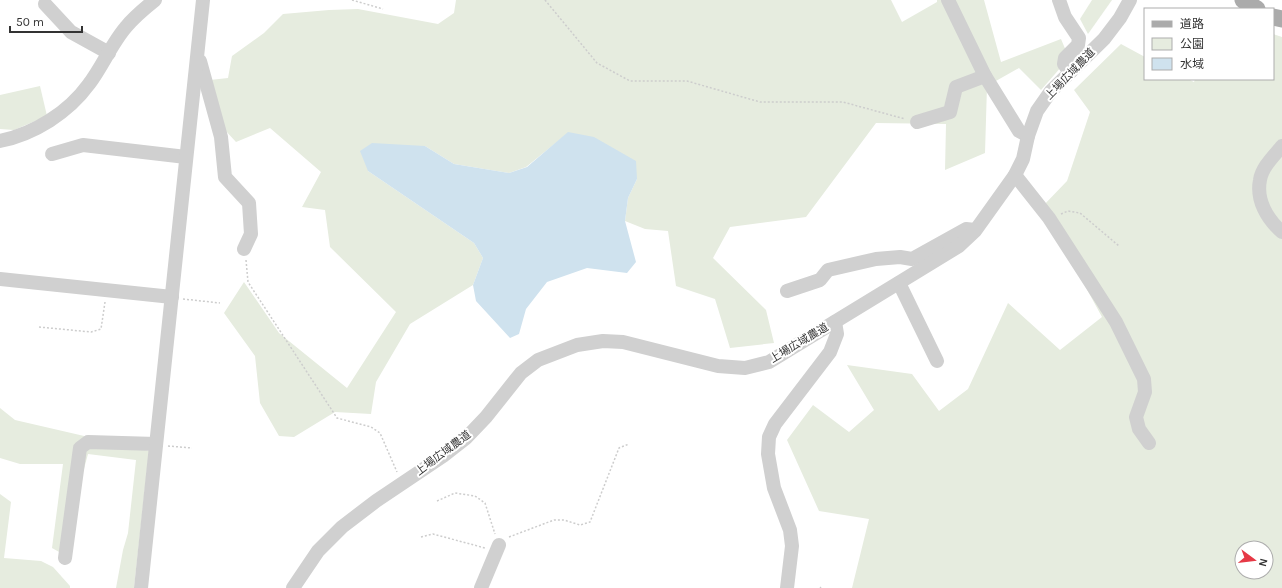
<svg xmlns="http://www.w3.org/2000/svg" width="1282" height="588" font-family="Karla,'Noto Sans JP',sans-serif">
	<rect width="100%" height="100%" fill="#fff"/>
	<g fill="#e6ecdf" fill-rule="evenodd">
		<path d="M456 0H891L902 22 937 2V0H984L1001 62 1061 39 1069 58 1041 90 1019 68 987 86 985 153 945 170 946 124 876 123 806 217 730 227 713 258 766 310 774 343 730 348 715 299 676 286 668 231 645 229 625 221 628 198 637 179 568 133 526 167 509 173 454 164 425 146 368 171 474 243 483 258 473 285 410 324 376 382 371 414 335 412 294 437 279 436 260 403 255 356 224 313 244 282 279 333 347 388 396 312 330 247 325 210 302 207 321 172 270 128 236 142 212 116 210 80 228 78 232 56 264 33 283 14 329 10 358 9 438 24 454 13Z"/>
		<path d="M1092 0H1112L1088 34 1080 19Z"/>
		<path d="M1273 34 1282 37V588H852L869 519 819 511 787 440 813 405 849 432 874 410 847 365 912 374 939 411 968 389 1008 303 1060 350 1102 317 1042 207 1067 181 1090 112 1074 90 1121 44 1145 57V79H1188L1194 82 1195 79H1273ZM1242 548H1266V572H1242Z"/>
		<path d="M40 86 47 116 14 130 0 129V95Z"/>
		<path d="M0 408 15 420 149 451 134 588H116L123 550 128 533 136 460 88 454 61 553 52 548 63 464H20L0 458Z"/>
		<path d="M0 494 11 502 4 558 41 561 53 567 70 586V588H0Z"/>
	</g>
	<path fill="#cfe2ee" d="M568 132 594 137 636 161 637 179 628 198 625 221 636 262 627 273 587 268 547 282 526 309 519 334 510 338 476 301 473 285 483 258 474 243 368 171 360 151 372 143 425 146 454 164 509 173 527 167Z"/>
	<g fill="none" stroke-linecap="round" stroke-linejoin="round">
		<g stroke="#cdcdcd" stroke-width="1.5" stroke-dasharray="2 2" stroke-linecap="butt">
			<path d="M352 0 383 9"/>
			<path d="M545 0 597 63 630 81H687L760 102H843L905 119"/>
			<path d="M1061 214 1068 211 1080 213 1119 246"/>
			<path d="M246 260 248 282 337 418 371 427 380 433 397 472"/>
			<path d="M183 299 220 303"/>
			<path d="M39 327 91 332 101 329 105 302"/>
			<path d="M168 446 192 448"/>
			<path d="M437 501 455 493 475 496 485 503 495 534"/>
			<path d="M421 537 433 534 485 548"/>
			<path d="M509 537 554 520H564L580 525 590 522 619 448 629 444"/>
			<path d="M820 588 821 587"/>
		</g>
		<g stroke="#d0d0d0" stroke-width="14">
			<path d="M948 0 985 76 1019 131 1028 136"/>
			<path d="M1059 0 1065 17 1079 38 1078 45 1065 58 1064 64 1070 72"/>
			<path d="M45 4 71 32 109 53"/>
			<path d="M200 61 221 137 225 177 249 203 251 234 244 249"/>
			<path d="M917 122 950 112 956 87 985 76"/>
			<path d="M0 141C34 134 68 113 89 84 102 67 112 43 126 27 134 17 145 8 155 0"/>
			<path d="M1282 146C1274 156 1262 167 1260 180 1256 200 1267 219 1282 232"/>
			<path d="M52 154 83 145 186 157"/>
			<path d="M1015 175 1049 218 1116 322 1144 379 1145 392 1136 417 1139 429 1149 443"/>
			<path d="M0 279 172 297"/>
			<path d="M899 283 937 361"/>
			<path d="M787 291 820 280 828 270 876 259 900 257 912 259 966 229 975 230"/>
			<path d="M65 558 80 448 88 442 156 444"/>
			<path d="M141 588 203 0"/>
			<path d="M293 588 318 551 342 527 376 501 443 456 466 438 486 417 521 373 538 360 577 345 603 341 623 342 718 366 745 368 769 362 959 246 975 231 1015 175 1023 159 1028 136 1037 111 1051 91 1104 39 1120 18 1130 0"/>
			<path d="M481 588 499 545"/>
			<path d="M787 588 792 546 790 530 774 488 768 454 769 437 775 424 830 352 837 334 835 322"/>
		</g>
		<g stroke="#ababab" stroke-width="17">
			<path d="M1243 0 1257 9"/>
			<path d="M1273 17 1282 19"/>
		</g>
	</g>
	<g text-anchor="middle" dominant-baseline="central" stroke-width="4" stroke-linejoin="round" paint-order="stroke">
		<g font-size="11" fill="#333" stroke="#fff">
			<text transform="translate(1070 74) rotate(-46)">上場広域農道</text>
			<text transform="translate(799 343) rotate(-31)">上場広域農道</text>
			<text transform="translate(443 453) rotate(-37)">上場広域農道</text>
		</g>
	</g>
	<rect x="1144" y="8" width="130" height="72" fill="#ffffff" stroke="#adadad"/>
	<rect x="1152" y="21" width="20" height="6" fill="#ababab" stroke="#adadad"/>
	<text x="1180" y="28" font-size="12" fill="#333333">道路</text>
	<rect x="1152" y="38" width="20" height="12" fill="#e6ecdf" stroke="#adadad"/>
	<text x="1180" y="48" font-size="12" fill="#333333">公園</text>
	<rect x="1152" y="58" width="20" height="12" fill="#cfe2ee" stroke="#adadad"/>
	<text x="1180" y="68" font-size="12" fill="#333333">水域</text>
	<g transform="translate(1254 560) rotate(105)"><circle r="19" fill="#ffffff" stroke="#adadad"/>
	<path d="M0-3L7 15L0 10L-7 15Z" fill="#e63946"/>
	<text y="-6" font-size="11" font-weight="bold" text-anchor="middle" fill="#333333">N</text>
	</g>
	<path d="M10 26v6h72v-6" fill="none" stroke="#333333" stroke-width="2"/>
	<text x="16" y="26" font-size="12" fill="#333333" stroke="#ffffff" stroke-width="3" paint-order="stroke">50 m</text>
</svg>
